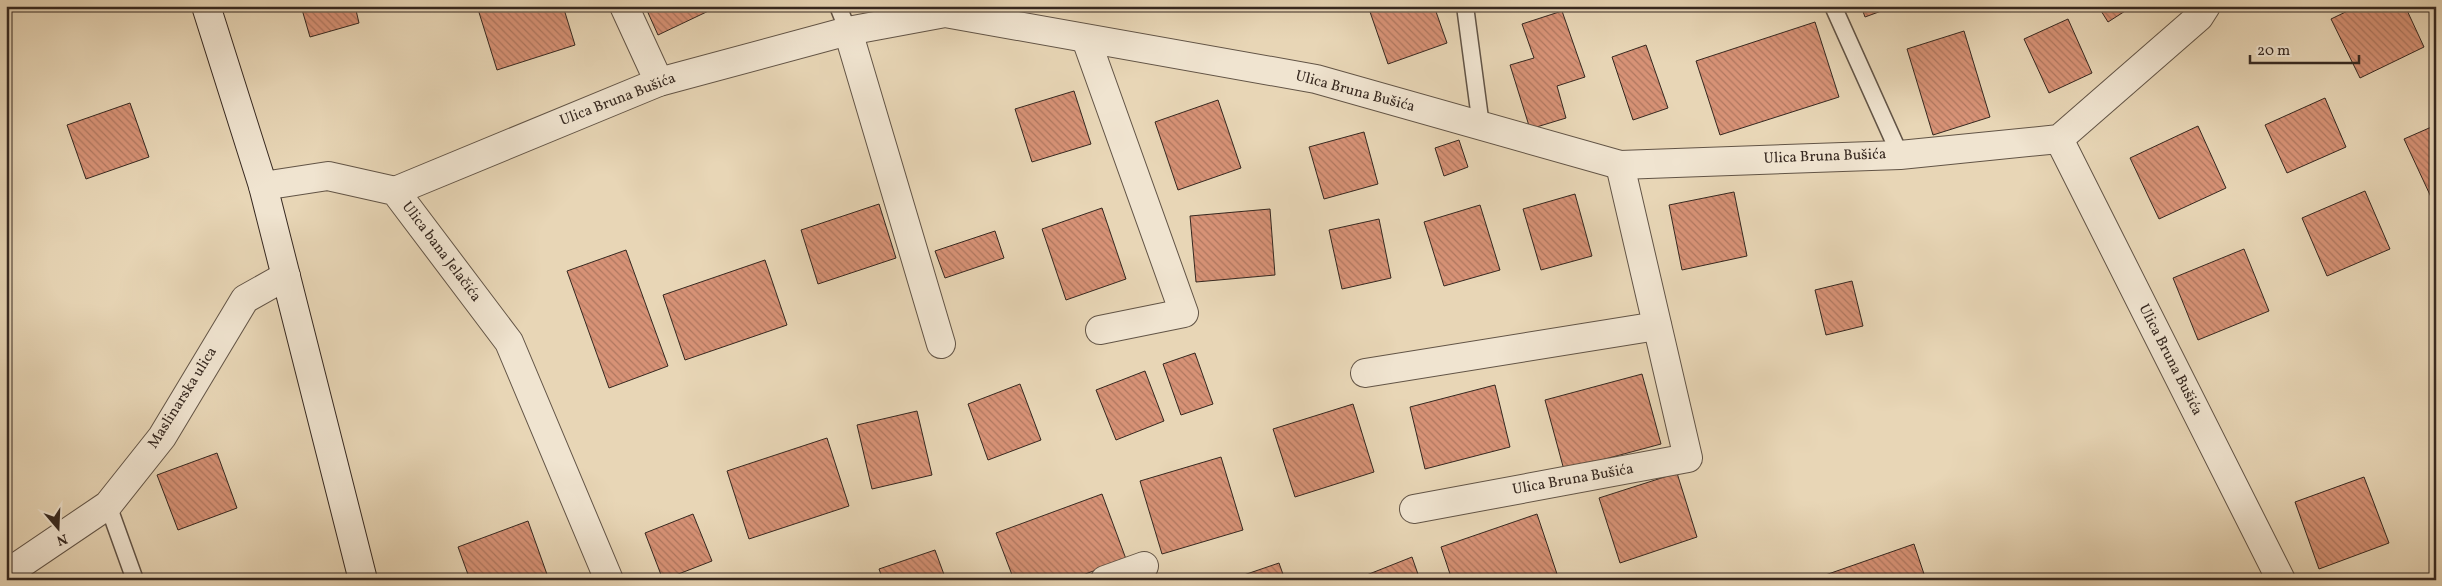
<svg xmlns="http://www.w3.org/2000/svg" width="2442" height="586" font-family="Vollkorn,serif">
	<defs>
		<pattern id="building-back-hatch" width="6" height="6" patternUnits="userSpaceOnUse" patternTransform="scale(1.25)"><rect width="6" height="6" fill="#d79276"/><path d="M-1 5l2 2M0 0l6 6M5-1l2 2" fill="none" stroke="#af7760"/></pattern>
	</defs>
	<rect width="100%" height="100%" fill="#e8d6b6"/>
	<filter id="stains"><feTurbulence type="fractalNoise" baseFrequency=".004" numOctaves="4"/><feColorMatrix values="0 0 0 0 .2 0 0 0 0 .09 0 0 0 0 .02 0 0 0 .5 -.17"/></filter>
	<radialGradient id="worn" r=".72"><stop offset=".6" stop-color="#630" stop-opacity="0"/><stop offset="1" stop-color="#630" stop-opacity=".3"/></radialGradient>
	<g fill="url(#building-back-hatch)" stroke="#362820">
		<path d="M301 6H355L359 23 310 37Z"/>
		<path d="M477 6H563L575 45 497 70Z"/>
		<path d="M645 6H719L658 35Z"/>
		<path d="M1368 6H1434L1447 43 1388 64Z"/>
		<path d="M1861 6H1895L1865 17Z"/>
		<path d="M2098 6H2133L2108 22Z"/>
		<path d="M2358 6H2405L2424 47 2360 78 2331 19Z"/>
		<path d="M1562 11 1585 77 1557 86 1566 118 1530 129 1510 65 1534 58 1522 24Z"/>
		<path d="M2068 19 2092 73 2049 93 2024 39Z"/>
		<path d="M1815 22 1839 97 1720 135 1696 61Z"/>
		<path d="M1964 31 1990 117 1933 135 1907 49Z"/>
		<path d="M1646 45 1668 108 1633 120 1612 57Z"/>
		<path d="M1074 91 1091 144 1032 162 1015 109Z"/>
		<path d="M2325 98 2346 147 2287 173 2265 125Z"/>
		<path d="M1218 100 1241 168 1178 190 1155 122Z"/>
		<path d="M130 103 149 157 86 179 67 125Z"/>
		<path d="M2436 125V195L2431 197 2404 139Z"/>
		<path d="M2198 126 2226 188 2159 219 2130 158Z"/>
		<path d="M1364 132 1378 184 1324 199 1309 147Z"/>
		<path d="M1459 140 1468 167 1444 176 1435 148Z"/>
		<path d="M2365 191 2390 249 2327 276 2302 218Z"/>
		<path d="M1734 192 1747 256 1682 270 1669 205Z"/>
		<path d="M1575 194 1592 256 1541 270 1523 209Z"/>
		<path d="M879 204 896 258 818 284 801 230Z"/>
		<path d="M1480 205 1500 270 1444 286 1424 222Z"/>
		<path d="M1102 208 1126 279 1066 300 1042 229Z"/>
		<path d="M1270 209 1275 275 1196 282 1190 216Z"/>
		<path d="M1379 219 1391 278 1342 289 1329 230Z"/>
		<path d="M995 231 1004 258 945 278 935 251Z"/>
		<path d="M2244 249 2269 311 2198 340 2173 278Z"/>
		<path d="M626 250 668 366 609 388 567 271Z"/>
		<path d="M765 260 787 325 685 360 663 295Z"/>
		<path d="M1852 281 1863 326 1826 335 1815 290Z"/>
		<path d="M1195 353 1213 404 1181 415 1163 364Z"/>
		<path d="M1145 371 1164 421 1116 440 1096 390Z"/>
		<path d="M1642 374 1661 444 1564 470 1545 400Z"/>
		<path d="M1020 384 1041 440 988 460 968 404Z"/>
		<path d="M1495 385 1510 447 1425 469 1410 407Z"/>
		<path d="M1353 404 1374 472 1295 497 1273 429Z"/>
		<path d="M917 411 932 475 872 489 857 425Z"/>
		<path d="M827 438 849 506 749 539 727 471Z"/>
		<path d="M217 453 237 508 178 530 157 475Z"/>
		<path d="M1221 457 1243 530 1162 554 1140 481Z"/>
		<path d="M1677 473 1697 537 1620 563 1599 498Z"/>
		<path d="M2364 477 2389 543 2319 569 2295 502Z"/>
		<path d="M1102 494 1126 559 1069 580H1014L996 533Z"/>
		<path d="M693 514 712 561 663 580 645 533Z"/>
		<path d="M1537 514 1559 580H1452L1441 547Z"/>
		<path d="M528 521 549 580H470L458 547Z"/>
		<path d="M1914 544 1926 580H1811Z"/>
		<path d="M935 550 946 580H883L879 569Z"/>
		<path d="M1412 557 1420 580H1354Z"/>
		<path d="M1279 563 1285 580H1229Z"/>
	</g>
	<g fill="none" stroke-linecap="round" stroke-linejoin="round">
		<g stroke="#625446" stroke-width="19">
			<g id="service">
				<path d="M838 6 848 31"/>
				<path d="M1465 6 1481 126"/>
				<path d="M1833 6 1900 155"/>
				<path d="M108 505 135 580"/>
			</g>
		</g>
		<g stroke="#625446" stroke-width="30">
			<g id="minor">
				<path d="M624 6 659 82"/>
				<path d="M848 31 941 344"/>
				<path d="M1086 39 1184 313 1100 330"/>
				<path d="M2059 139 2281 580"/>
				<path d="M263 186 328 176 395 191 509 342 609 580"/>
				<path d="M395 191 659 82 848 31 945 13 1316 79 1620 165 1900 155 2059 139 2199 17 2206 6"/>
				<path d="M1365 373 1657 326"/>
				<path d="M1414 509 1688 458 1620 165"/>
				<path d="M6 574 108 505 162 437 245 299 286 276"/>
				<path d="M1105 580 1144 566"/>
			</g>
		</g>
		<g stroke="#362820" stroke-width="30">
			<path id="secondary" d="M206 6 263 186 363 580"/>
		</g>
		<use href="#service" stroke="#f0e4d0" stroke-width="16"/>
		<use href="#minor" stroke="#f0e4d0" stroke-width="28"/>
		<use href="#secondary" stroke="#f0e4d0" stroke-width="28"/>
	</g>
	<g text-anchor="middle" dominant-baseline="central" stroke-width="4.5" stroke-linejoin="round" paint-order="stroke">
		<g font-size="15" fill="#362820" stroke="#f0e4d0">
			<text transform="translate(1355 92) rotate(15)">Ulica Bruna Bušića</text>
			<text transform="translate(618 100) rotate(-21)">Ulica Bruna Bušića</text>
			<text transform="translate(1825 157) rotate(-2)">Ulica Bruna Bušića</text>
			<text transform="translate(441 252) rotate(53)">Ulica bana Jelačića</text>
			<text transform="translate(2170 360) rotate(63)">Ulica Bruna Bušića</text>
			<text transform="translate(183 398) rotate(-58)">Maslinarska ulica</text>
			<text transform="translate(1573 480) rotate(-10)">Ulica Bruna Bušića</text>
		</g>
	</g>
	<rect width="2442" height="586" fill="none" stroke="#e8d6b6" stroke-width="25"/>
	<rect x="8" y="8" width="2427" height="571" fill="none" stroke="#362820" stroke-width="2.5"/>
	<rect x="12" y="12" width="2417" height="561" fill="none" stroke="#362820"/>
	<g transform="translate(58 528) rotate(161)" stroke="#f0e4d0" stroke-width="4" paint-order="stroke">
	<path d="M0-4L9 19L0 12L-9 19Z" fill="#362820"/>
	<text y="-8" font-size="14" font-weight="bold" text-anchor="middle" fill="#362820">N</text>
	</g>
	<path d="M2250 55v8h109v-8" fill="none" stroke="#362820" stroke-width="2.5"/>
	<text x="2257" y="55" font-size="15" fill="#362820" stroke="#f0e4d0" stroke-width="4" paint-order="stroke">20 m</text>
	<rect width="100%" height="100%" filter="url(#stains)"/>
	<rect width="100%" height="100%" fill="url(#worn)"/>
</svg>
